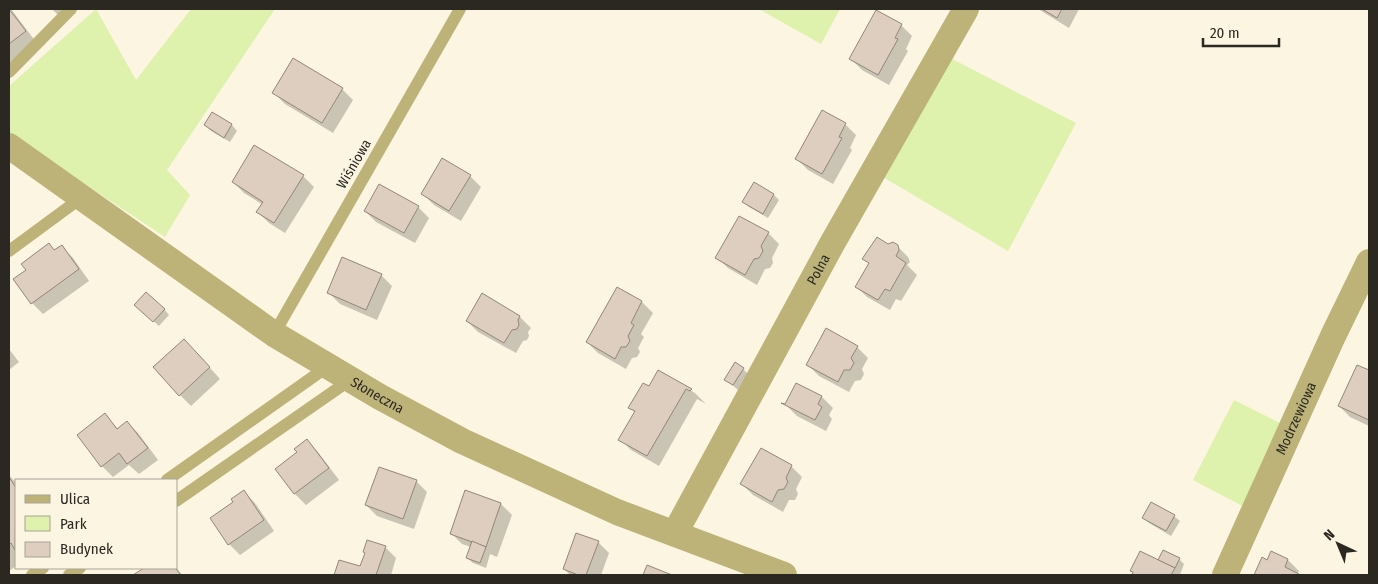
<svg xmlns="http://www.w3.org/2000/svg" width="1378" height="584" font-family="'Fira Sans Condensed',sans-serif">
	<rect width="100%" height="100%" fill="#fcf5e2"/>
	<g fill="#def1ad">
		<path d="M96 9 136 80 191 9H275L167 170 190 195 165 237 9 134V86Z"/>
		<path d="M759 9H840L821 44Z"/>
		<path d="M933 49 1076 123 1008 251 866 167Z"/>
		<path d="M1234 400 1282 424 1248 509 1193 480Z"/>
	</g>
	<g fill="#0003">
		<path d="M9 9H11L36 42 9 63Z"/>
		<path d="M52 9H75L62 19Z"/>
		<path d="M1038 9H1079L1069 28Z"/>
		<path d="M901 25 912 36 906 49 908 51 889 85 862 70 851 59Z"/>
		<path d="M342 89 353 100 333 133 285 104 274 93Z"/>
		<path d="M823 112 845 124 856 135 850 148 852 150 833 184 808 170 797 159Z"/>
		<path d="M213 114 232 125 237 131 230 142 211 131 206 125Z"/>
		<path d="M303 176 314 187 285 233 269 223 258 212 263 205 244 193 233 182Z"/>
		<path d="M470 176 481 187 461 221 434 205 423 194Z"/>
		<path d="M773 194 779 200 768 218 749 207 744 202Z"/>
		<path d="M418 207 429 218 415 243 376 222 365 211Z"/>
		<path d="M739 217 768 233 779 244 772 258 773 263 770 268 765 269 757 285 728 268 717 258Z"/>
		<path d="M49 245 55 251 62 247 73 258 89 281 43 314 32 303 15 280 28 271Z"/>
		<path d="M888 245 897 246 908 257 910 262 907 265 917 275 901 301 896 299 890 310 867 297 856 286 869 264 864 259Z"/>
		<path d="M381 275 392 286 377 320 340 304 329 293Z"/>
		<path d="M617 289 642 302 653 313 641 334 644 337 638 348 640 352 637 357 632 358 626 369 598 353 587 342Z"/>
		<path d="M164 309 169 315 159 326 141 310Z"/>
		<path d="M520 317 531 328 528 332 529 336 527 340 523 341 516 353 478 332 467 321Z"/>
		<path d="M857 347 868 358 862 369 864 374 861 380 855 381 849 392 819 376 808 365Z"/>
		<path d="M9 349 19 362 9 370Z"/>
		<path d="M195 351 220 379 191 406 180 395Z"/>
		<path d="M1358 366 1369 372V426L1350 417 1339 406Z"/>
		<path d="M743 369 748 374 738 390 725 379Z"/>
		<path d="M658 372 695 393 706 404 697 399 659 466 631 450 620 439 635 413 630 407 649 387Z"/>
		<path d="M796 385 822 397 833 408 829 415 832 419 826 431 797 416 786 405Z"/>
		<path d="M105 415 118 429 127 422 138 433 158 460 139 474 129 465 113 477 102 466 78 435Z"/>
		<path d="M307 441 318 452 339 480 306 505 295 494 277 469 299 453Z"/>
		<path d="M761 449 791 466 802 477 796 489 798 494 795 500H789L783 512 753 495 742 484Z"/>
		<path d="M9 475 16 483V566L9 571Z"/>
		<path d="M416 481 427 492 414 529 377 516 366 505Z"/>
		<path d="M244 492 255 503 274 531 240 555 229 544 234 503Z"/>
		<path d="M466 492 501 504 512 515 497 557 490 554 486 568 473 563 467 558 471 547 462 544 451 533Z"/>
		<path d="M1174 516 1180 521 1171 536 1149 523 1144 518Z"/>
		<path d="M598 542 609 553 601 575H570L564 569Z"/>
		<path d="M385 547 396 558 391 575H336L340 561 361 568Z"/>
		<path d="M1271 552 1288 560 1299 571 1297 574 1299 575H1256L1263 559 1268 561Z"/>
		<path d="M1179 559 1184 564 1180 575H1135L1132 571 1159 562Z"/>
		<path d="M176 567 182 575H135L146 568Z"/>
	</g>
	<g fill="#ddcebf" stroke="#948679">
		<path d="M9 9 26 31 9 44Z"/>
		<path d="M1042 9H1062L1057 18Z"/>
		<path d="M876 10 902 24 895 38 898 39 878 75 849 59Z"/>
		<path d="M293 58 343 88 322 123 272 93Z"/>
		<path d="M822 110 846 123 839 137 842 138 822 174 795 159Z"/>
		<path d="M212 112 232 124 224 138 204 125Z"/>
		<path d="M254 145 304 175 274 223 256 212 263 202 232 182Z"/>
		<path d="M442 158 471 175 449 211 421 194Z"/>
		<path d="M754 182 774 194 763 214 742 202Z"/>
		<path d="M379 184 419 206 404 233 364 211Z"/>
		<path d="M739 216 769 232 761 246 763 251 759 258 754 259 745 275 715 258Z"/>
		<path d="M877 237 888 244 893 242 898 245 899 250 896 256 906 263 890 291 885 289 878 300 855 287 869 263 862 259Z"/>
		<path d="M49 243 54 250 62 245 79 269 31 304 13 279 26 270 21 264Z"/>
		<path d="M342 257 382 274 366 310 327 293Z"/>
		<path d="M617 287 642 301 631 323 634 325 628 336 630 341 626 347H621L615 359 586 342Z"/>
		<path d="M146 292 165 309 153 322 134 305Z"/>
		<path d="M482 293 520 316 518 320 519 325 517 329 512 330 504 343 466 321Z"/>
		<path d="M826 328 858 346 851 358 854 363 850 370H844L838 382 806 365Z"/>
		<path d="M184 339 210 367 179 396 153 367Z"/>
		<path d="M735 362 744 368 733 385 724 380Z"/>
		<path d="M1357 365 1369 370V420L1338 406Z"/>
		<path d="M658 370 692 389 690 391 686 389 647 456 618 440 635 411 628 408 643 383 649 386Z"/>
		<path d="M796 383 822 396 818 404 822 407 815 420 781 403 785 404Z"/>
		<path d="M105 413 117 429 127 421 148 448 127 464 119 453 101 467 77 435Z"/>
		<path d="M307 439 329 468 294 494 275 469 297 452 294 449Z"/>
		<path d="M761 448 792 465 786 478 788 482 784 489 778 490 772 502 740 484Z"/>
		<path d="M379 467 417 480 403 519 365 505Z"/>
		<path d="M9 477 16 488 15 550 11 543 9 544Z"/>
		<path d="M244 490 264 520 228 545 210 518 233 502 231 499Z"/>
		<path d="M465 490 501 503 486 547 450 534Z"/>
		<path d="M1151 502 1175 515 1166 531 1142 518Z"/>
		<path d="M576 533 599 541 586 575H578L563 569Z"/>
		<path d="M367 540 386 546 376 575H334L339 560 360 566 365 553 363 552Z"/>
		<path d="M472 541 486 547 480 563 466 558Z"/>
		<path d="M1163 550 1180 558 1175 568 1158 560Z"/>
		<path d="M1140 551 1175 568 1171 575H1132L1133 572 1130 571Z"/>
		<path d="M1271 551 1288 559 1285 567 1299 574 1298 575H1254L1262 557 1267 560Z"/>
		<path d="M647 565 672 575H643Z"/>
		<path d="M144 568H175L181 575H133Z"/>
	</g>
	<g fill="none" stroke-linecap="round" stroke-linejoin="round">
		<g stroke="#bdb379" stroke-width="12">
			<path d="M9 72 71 9"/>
			<path d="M9 251 81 198"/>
			<path d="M274 334 460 9"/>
			<path d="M167 480 327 367"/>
			<path d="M176 501 350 380"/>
			<path d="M32 575 43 568"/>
			<path d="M69 575 80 568"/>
		</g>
		<g stroke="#bdb379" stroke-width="26">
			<path id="s1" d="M9 146 274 334 380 397 462 441 617 512 784 575"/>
			<path id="s2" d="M675 533 833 242 966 9"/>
			<path id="s3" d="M1225 575 1333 336 1369 262"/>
		</g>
	</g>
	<g text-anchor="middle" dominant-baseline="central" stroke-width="4" stroke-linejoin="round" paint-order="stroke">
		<g font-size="14" fill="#2a2821" stroke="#fcf5e2">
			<text transform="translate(354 164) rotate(-60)">Wiśniowa</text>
			<text stroke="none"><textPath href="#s2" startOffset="300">Polna</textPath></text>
			<text stroke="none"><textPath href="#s1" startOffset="445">Słoneczna</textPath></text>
			<text stroke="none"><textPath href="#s3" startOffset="172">Modrzewiowa</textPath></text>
		</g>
	</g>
	<rect width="1378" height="584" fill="none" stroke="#2a2821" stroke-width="20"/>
	<rect x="15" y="479" width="162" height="90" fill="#fcf5e2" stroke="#a8a395"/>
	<rect x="25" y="495" width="25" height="8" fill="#bdb379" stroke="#a8a395"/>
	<text x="60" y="504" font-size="15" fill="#2a2821">Ulica</text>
	<rect x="25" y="516" width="25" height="15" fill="#def1ad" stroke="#a8a395"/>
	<text x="60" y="529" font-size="15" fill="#2a2821">Park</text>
	<rect x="25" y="542" width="25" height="15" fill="#ddcebf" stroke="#a8a395"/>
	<text x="60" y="554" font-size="15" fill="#2a2821">Budynek</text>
	<g transform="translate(1338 544) rotate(316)" stroke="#fcf5e2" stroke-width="4" paint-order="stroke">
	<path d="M0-4L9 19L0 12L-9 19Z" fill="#2a2821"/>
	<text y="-8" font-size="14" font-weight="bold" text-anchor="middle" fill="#2a2821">N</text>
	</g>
	<path d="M1203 38v8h76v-8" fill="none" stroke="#2a2821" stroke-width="2.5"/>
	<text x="1210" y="38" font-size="15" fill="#2a2821" stroke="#fcf5e2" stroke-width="4" paint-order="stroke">20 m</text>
</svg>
